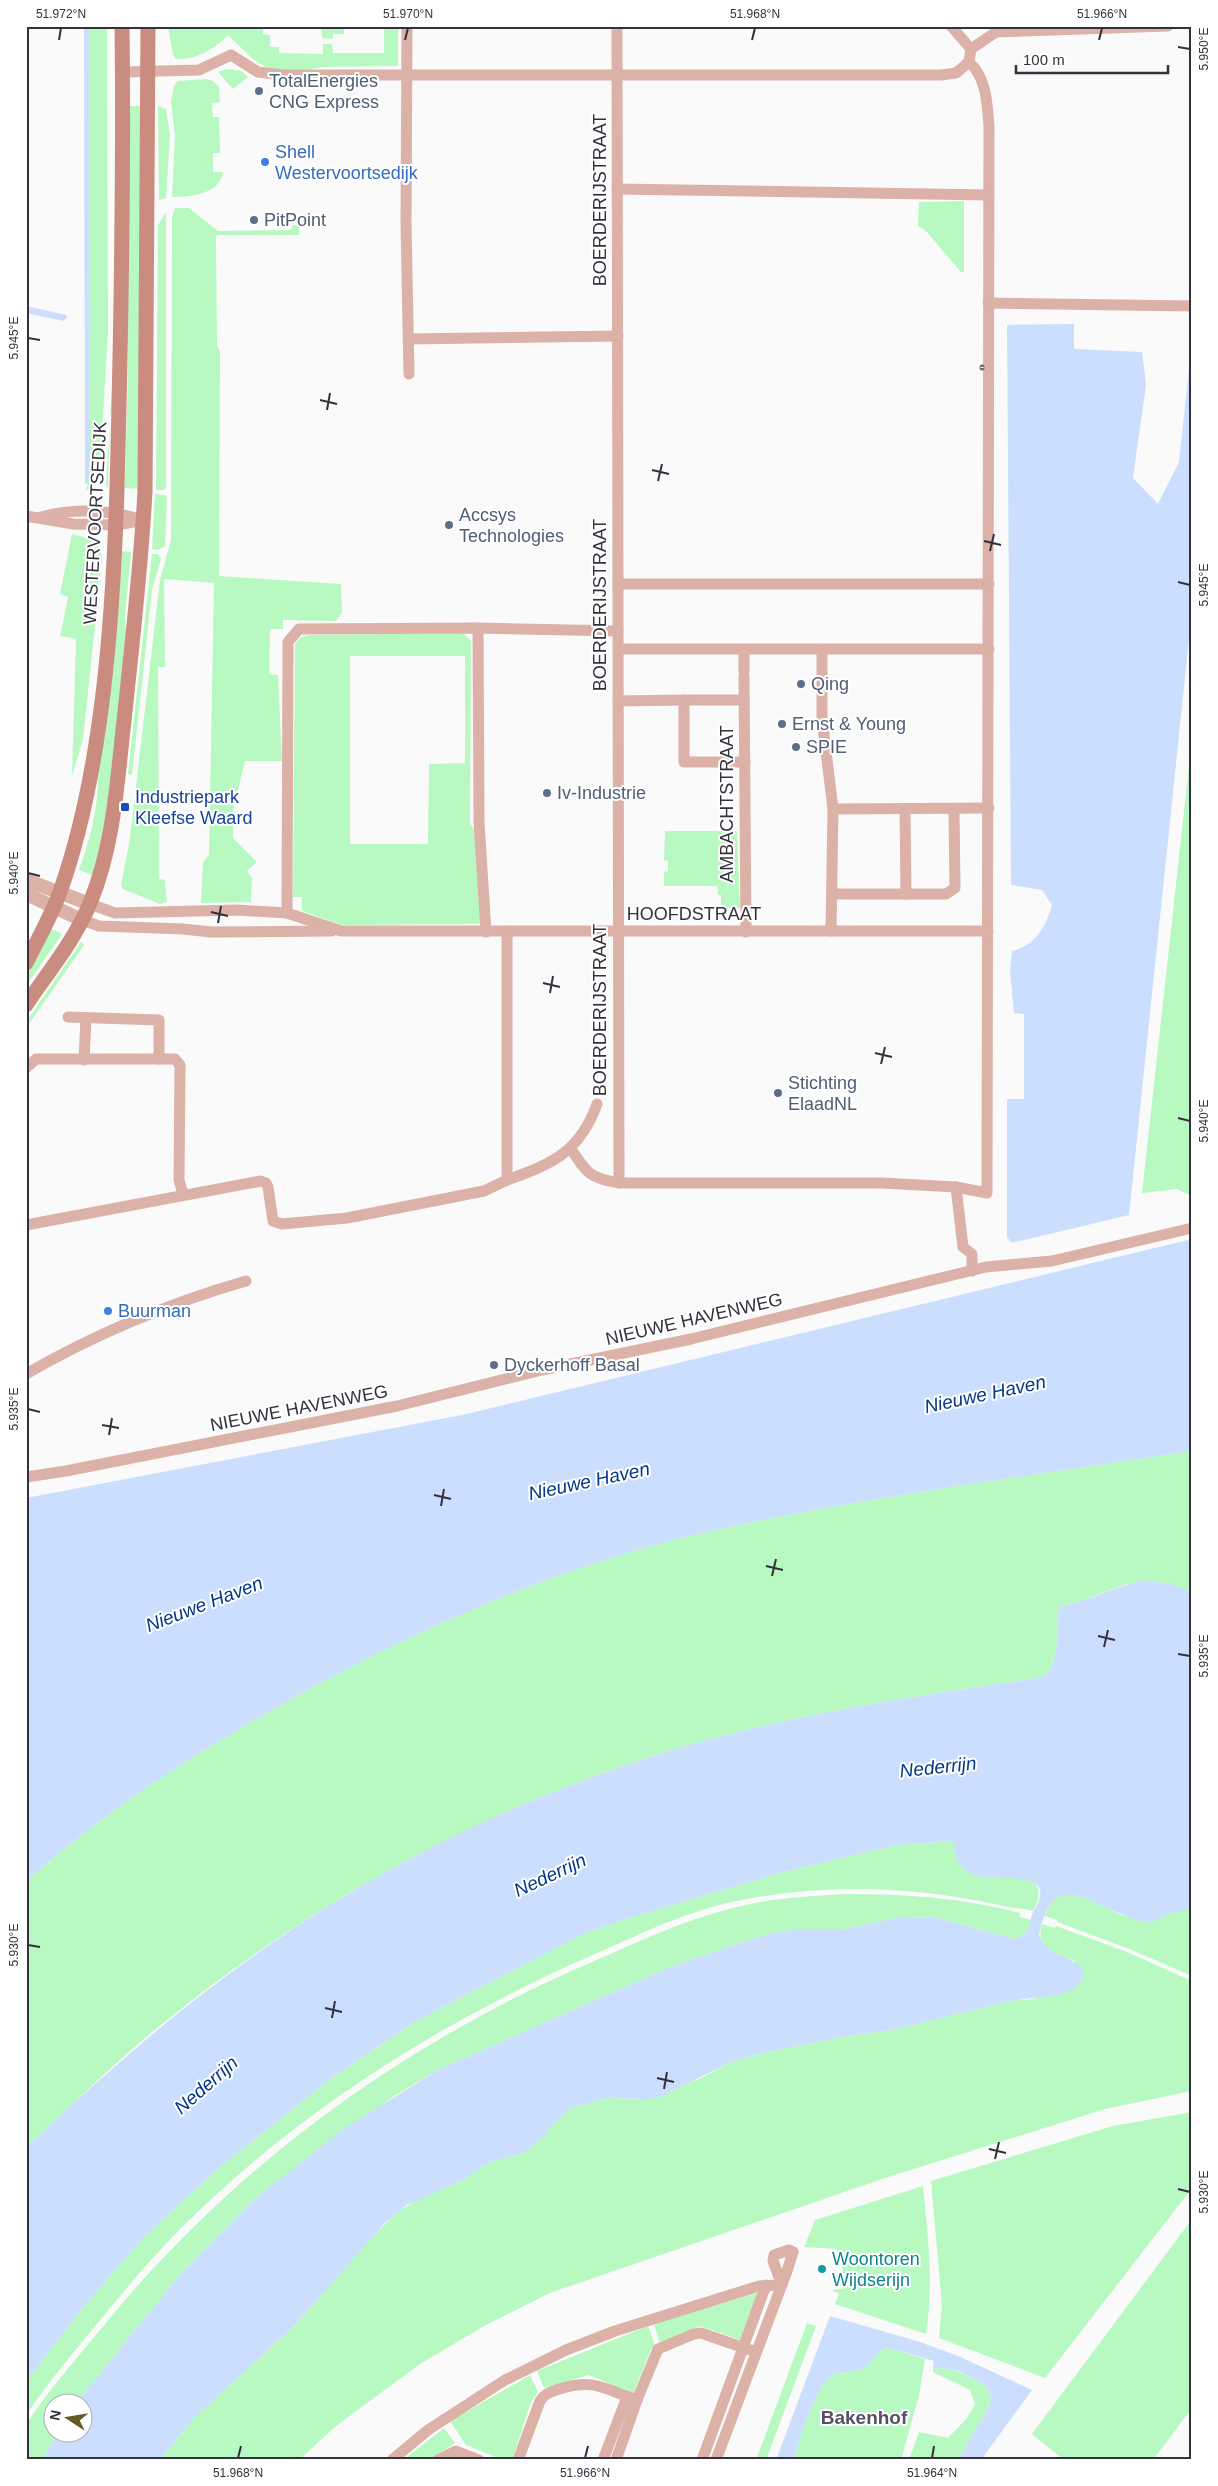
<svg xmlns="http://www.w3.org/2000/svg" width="1218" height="2486" font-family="Arial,sans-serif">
	<rect width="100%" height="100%" fill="#fafafa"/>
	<g fill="#b7f9c0" fill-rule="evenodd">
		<path d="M89 26H107L108 331 99 481 86 491 89 478Z"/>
		<path d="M168 26H263V34L270 35V47H279V53L323 54V44H332L333 53H384V26H398V66L324 67 297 71 270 70 253 59 228 35C215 49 196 60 176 59L173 55Z"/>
		<path d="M285 26H344V34H333V39L322 38V28Z"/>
		<path d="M227 69 242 71 248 77 233 89 218 72Z"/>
		<path d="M206 79 213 81 219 87 220 102 212 103 213 117H219L220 153H213V172H223C221 194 190 197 172 197L175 135 171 103 174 86 178 81Z"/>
		<path d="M115 106 116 384 110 418 108 488 106 486 114 354Z"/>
		<path d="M128 106H142L140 489 125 488 128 368Z"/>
		<path d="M158 106 166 109 170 135 166 198 159 200Z"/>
		<path d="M964 201V272H961L926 231 918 226 919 202Z"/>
		<path d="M175 208H189L218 231 291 230 293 225H299V235H216L217 347 220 350 219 576 341 584 342 613 336 621 283 620V629H270L269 674 278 675 282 761H245L233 811V838L257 862 247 871 252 878 251 902 201 903 203 862 209 855 214 583 164 579 165 667H158L159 879 165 880 167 902 160 904 123 889 121 886 130 838 160 580 171 540 172 217Z"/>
		<path d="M166 212V488L164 490H156L158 225Z"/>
		<path d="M155 494 165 495 167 498 165 546 158 550 152 549Z"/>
		<path d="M72 534C87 538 101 540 102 559L83 739 72 776 76 639 60 636 68 597 60 594Z"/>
		<path d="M121 551 131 552 125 616 127 651 106 824 94 876 79 870C91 838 99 804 98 770Z"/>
		<path d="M152 554H158L161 559 152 590 132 775 128 774Z"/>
		<path d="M463 633 471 641 470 824C486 843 480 899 480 924L341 925 302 911V897H293L295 644 301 637 309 635ZM350 656H465V763L429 764 428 844H350Z"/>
		<path d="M1192 739V1196L1177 1189 1142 1193Z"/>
		<path d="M665 831H737L740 908H721V895H718L717 886H664V872L668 871V861L664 860Z"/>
		<path d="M50 928 62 934 26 986V975Z"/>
		<path d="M81 942 84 945 82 948 26 1028V1022Z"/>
		<path d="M1192 1451V1593C1134 1565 1113 1596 1059 1607 1057 1627 1060 1663 1044 1677 917 1696 788 1714 666 1752 481 1810 317 1899 167 2020 117 2060 72 2105 26 2148V1882C92 1822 166 1772 243 1727 369 1652 506 1587 648 1547 719 1527 792 1514 865 1501 974 1483 1083 1467 1192 1451Z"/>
		<path d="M954 1841V1850L978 1876C1005 1878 1056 1869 1033 1911 1021 1908 1011 1908 999 1905 911 1886 825 1883 737 1901 689 1910 641 1934 597 1953 445 2019 301 2109 183 2226 152 2257 124 2291 96 2325 72 2354 47 2384 26 2415V2382L81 2310 142 2239 216 2170 333 2077 416 2021 583 1934 626 1919 779 1873 896 1845Z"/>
		<path d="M1066 1893 1086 1898 1119 1914 1148 1922 1179 1910H1192V1976L1127 1948 1057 1922V1920L1045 1916C1050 1904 1053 1897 1066 1893Z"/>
		<path d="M847 1894C905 1894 964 1898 1020 1913V1917L1031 1920C1028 1931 1025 1936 1014 1939L938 1918 900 1917 840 1930H791L773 1933 733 1945 666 1969 438 2070 394 2096 251 2202 180 2275 76 2403 52 2404V2434H57L43 2460H26C26 2450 25 2438 26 2428 29 2413 91 2341 105 2324 235 2165 403 2043 592 1962 638 1942 684 1920 733 1908 770 1898 810 1896 847 1894Z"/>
		<path d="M1042 1924 1055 1928 1056 1926 1127 1952 1192 1981V2091L1105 2109 885 2178 550 2293 484 2326 420 2364 336 2426 299 2460H160L193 2419 294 2326 374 2235 398 2212 420 2198 461 2181 490 2162 523 2153 545 2136 552 2125 571 2108 606 2098 648 2099 701 2078 729 2063 754 2055 847 2036 892 2030 1010 2001 1034 1999 1075 1961C1054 1953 1035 1951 1042 1924Z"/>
		<path d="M1192 2112V2188L1045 2378 939 2338 942 2305 931 2181 1113 2126Z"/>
		<path d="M923 2186C928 2238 934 2282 926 2334L835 2304 839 2294 832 2290 847 2288 837 2249 804 2247 815 2220Z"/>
		<path d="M1192 2219V2408L1153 2460H1064L1032 2434Z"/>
		<path d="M756 2293 760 2298 743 2341 700 2326 660 2344 654 2324Z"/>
		<path d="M807 2323 816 2326 766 2460H756Z"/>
		<path d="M648 2326 655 2346 651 2349 633 2394 589 2375 544 2388 537 2371Z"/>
		<path d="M886 2347 925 2359 919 2395 901 2460H794C798 2441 815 2387 831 2376 838 2371 849 2373 857 2371 870 2367 876 2354 886 2347Z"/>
		<path d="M933 2368 953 2369 983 2384 990 2392 991 2402 985 2414 958 2460H909L919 2432 948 2438 967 2418 975 2404 970 2390 933 2372Z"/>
		<path d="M530 2375 538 2392 531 2402 512 2460H503L466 2445 450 2421Z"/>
		<path d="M444 2428 455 2443 429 2460H403Z"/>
	</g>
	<g fill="#ccdefd">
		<path d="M84 26H89V478L88 483 85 484Z"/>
		<path d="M26 306 66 315 67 317 64 321 26 313Z"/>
		<path d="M1074 324V349L1142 352 1146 385 1133 478 1158 504 1179 462 1192 341V610L1129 1215 1012 1243 1007 1237V1099H1024V1014L1014 1013 1010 971 1012 951C1035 946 1046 927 1052 905L1042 890 1011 885 1007 325Z"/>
		<path d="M1192 1239V1451C1083 1467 974 1483 865 1501 792 1514 719 1527 648 1547 506 1587 369 1652 243 1727 166 1772 92 1822 26 1882V1498L462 1415Z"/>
		<path d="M1145 1580 1176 1585 1192 1593V1910C1170 1909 1162 1921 1147 1922 1142 1922 1134 1919 1129 1917 1084 1902 1054 1867 1039 1935 1048 1957 1067 1953 1083 1969V1978L1075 1989 1058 1995 1010 2001 892 2030 847 2036 754 2055 729 2063 660 2097 648 2099 606 2098 571 2108 552 2125 545 2136 523 2153 490 2162 461 2181 407 2205 384 2224 294 2326 193 2419 160 2460H43L57 2434H82V2404L76 2403 180 2275 251 2202 343 2129 438 2070 666 1969 733 1945 773 1933 791 1930H840L900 1917 938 1918 1014 1939C1027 1936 1028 1930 1031 1918 1033 1910 1039 1904 1040 1896 1045 1871 991 1880 977 1876 971 1874 965 1871 961 1866 954 1858 955 1850 953 1841L896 1845 779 1873 626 1919 583 1934 416 2021 333 2077 216 2170 142 2239 81 2310 26 2382V2148C53 2121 82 2095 111 2070 277 1922 453 1819 666 1752 788 1714 917 1696 1044 1677 1060 1663 1057 1627 1059 1607 1089 1601 1115 1586 1145 1580Z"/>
		<path d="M830 2316 917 2341 958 2356 1032 2390 981 2460H958L985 2414 991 2402 990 2392 983 2384 954 2369 933 2368 934 2361 886 2347C876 2354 870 2367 857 2371 849 2373 838 2371 831 2376 816 2387 798 2441 794 2460H776Z"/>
	</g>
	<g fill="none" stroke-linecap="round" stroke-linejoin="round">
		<g stroke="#dcb1a8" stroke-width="11">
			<path d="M407 26 406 223 409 374"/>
			<path d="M617 26 619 1183"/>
			<path d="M951 26 971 49 969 62C987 78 987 104 989 126L987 1193 956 1187 963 1247 972 1254V1271"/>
			<path d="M971 49 996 32 1168 26"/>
			<path d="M123 72 199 70 231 55 258 72 282 75H941L956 73 969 62"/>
			<path d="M617 189 989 195"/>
			<path d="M988 303 1192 306"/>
			<path d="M409 339 618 336"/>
			<path d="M26 516 73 524 117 525 144 520"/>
			<path d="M41 517C73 508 108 510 140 519"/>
			<path d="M618 584H989"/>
			<path d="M478 628 479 822 486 932"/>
			<path d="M619 649H989"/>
			<path d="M822 649V719L833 809 831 931"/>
			<path d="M744 650V671"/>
			<path d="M744 676 746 932"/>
			<path d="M744 700H684V762H745"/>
			<path d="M618 701 684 700"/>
			<path d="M833 809 989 808"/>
			<path d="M905 809 906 894"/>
			<path d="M832 894H946L955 888 954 809"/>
			<path d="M90 904 115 913 237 910 287 913 341 931H988"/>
			<path d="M287 913 288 642 299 629 478 628 618 631"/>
			<path d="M82 920 99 926 183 929 211 932 332 931"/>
			<path d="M68 1017 159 1020V1059"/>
			<path d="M84 1060 86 1018"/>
			<path d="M26 1068 36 1059H175L180 1065 179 1180 183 1194"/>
			<path d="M571 1149C587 1173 589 1178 619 1183H882L956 1187"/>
			<path d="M507 1180C552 1164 580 1152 597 1104"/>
			<path d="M26 1225 261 1181 266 1183 268 1187 273 1221 282 1224 347 1218 484 1191 507 1180V932"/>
			<path d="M26 1374C95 1334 170 1303 246 1281"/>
			<path d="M26 1477 66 1471 397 1406 542 1370 691 1339 986 1267 1052 1261 1192 1228"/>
			<path d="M392 2460 428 2430 505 2380 566 2350 615 2331 759 2286 782 2285"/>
			<path d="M438 2460 456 2451 479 2460"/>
			<path d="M518 2460 540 2401C545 2393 551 2392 559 2389 595 2378 604 2389 637 2400L658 2349 694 2334 701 2333 756 2352"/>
			<path d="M603 2460 627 2397"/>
			<path d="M616 2460 637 2400"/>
			<path d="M702 2460 766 2285"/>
			<path d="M716 2460 787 2271 793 2252 789 2250 774 2255 773 2261 782 2285"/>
		</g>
		<g stroke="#dcb1a8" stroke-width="14">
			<path d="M26 880 90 904"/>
			<path d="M26 894 82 920"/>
		</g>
		<g stroke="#ca8c7f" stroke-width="15">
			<path d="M26 963C38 939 52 915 61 889 103 769 113 617 117 489 121 335 124 181 122 26"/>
			<path d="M26 1005C48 972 75 940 90 903 114 845 117 782 124 721 132 644 141 568 145 491L148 26"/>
		</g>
		<g stroke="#6e6c75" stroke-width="5">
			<path id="rail" d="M982 368V367"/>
		</g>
		<use href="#rail" stroke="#fff" stroke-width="3" stroke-dasharray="9" stroke-linecap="butt"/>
	</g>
	<path fill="none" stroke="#34313d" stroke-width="2" d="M59 40 61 28M405 40 408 28M752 40 755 28M1099 40 1102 28M1178 47 1190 49M28 338 40 340M320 400 337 404M327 410 330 393M652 470 669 474M658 481 662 464M984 541 1001 545M990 551 994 534M1178 582 1190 585M28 873 40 876M211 912 228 916M218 923 221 906M543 983 560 987M550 993 553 976M875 1053 892 1057M881 1064 885 1047M1178 1118 1190 1121M28 1409 40 1412M102 1425 119 1428M109 1435 112 1418M434 1495 451 1499M441 1506 444 1489M766 1566 783 1570M772 1576 776 1559M1098 1636 1115 1640M1104 1647 1108 1630M1178 1654 1190 1656M28 1945 40 1947M325 2008 342 2012M332 2018 335 2001M657 2078 674 2082M664 2089 667 2072M989 2149 1006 2153M995 2159 999 2142M1178 2189 1190 2192M238 2458 241 2446M585 2458 588 2446M932 2458 934 2446"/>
	<g fill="#5c6f8a" stroke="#fff" stroke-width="2">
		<circle cx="259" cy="91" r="5"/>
		<circle cx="254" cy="220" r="5"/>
		<circle cx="449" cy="525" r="5"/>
		<circle cx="801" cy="684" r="5"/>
		<circle cx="782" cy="724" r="5"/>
		<circle cx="796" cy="747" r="5"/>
		<circle cx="547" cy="793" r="5"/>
		<circle cx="778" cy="1093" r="5"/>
		<circle cx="494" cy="1365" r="5"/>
	</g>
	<g fill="#3f7fe0" stroke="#fff" stroke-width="2">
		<circle cx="265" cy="162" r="5"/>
		<circle cx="108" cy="1311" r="5"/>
	</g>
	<rect fill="#1a4fb4" stroke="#fff" stroke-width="2" x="120" y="802" width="10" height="10" rx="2.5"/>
	<circle fill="#0f9aa8" stroke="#fff" stroke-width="2" cx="822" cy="2269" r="5"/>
	<g text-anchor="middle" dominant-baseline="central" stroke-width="4" stroke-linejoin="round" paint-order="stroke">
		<g font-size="18" fill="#4e5e75" stroke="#fff" text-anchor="start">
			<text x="269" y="81">TotalEnergies<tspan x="269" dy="21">CNG Express</tspan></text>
			<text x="264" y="220">PitPoint</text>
			<text x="459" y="515">Accsys<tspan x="459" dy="21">Technologies</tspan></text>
			<text x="811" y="684">Qing</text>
			<text x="792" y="724">Ernst &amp; Young</text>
			<text x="806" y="747">SPIE</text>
			<text x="557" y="793">Iv-Industrie</text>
			<text x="788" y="1083">Stichting<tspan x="788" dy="21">ElaadNL</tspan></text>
			<text x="504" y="1365">Dyckerhoff Basal</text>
		</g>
		<g font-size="18" fill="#366cbe" stroke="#fff" text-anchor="start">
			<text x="275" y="152">Shell<tspan x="275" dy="21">Westervoortsedijk</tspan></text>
			<text x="118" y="1311">Buurman</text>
		</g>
		<g font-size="18" fill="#34313d" stroke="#fff">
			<text transform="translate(600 200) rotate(-90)">BOERDERIJSTRAAT</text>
			<text transform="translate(95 523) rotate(-87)">WESTERVOORTSEDIJK</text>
			<text transform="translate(600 605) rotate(-90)">BOERDERIJSTRAAT</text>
			<text transform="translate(727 804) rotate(-90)">AMBACHTSTRAAT</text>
			<text x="694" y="914">HOOFDSTRAAT</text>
			<text transform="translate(600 1010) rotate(-90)">BOERDERIJSTRAAT</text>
			<text transform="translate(694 1319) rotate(-13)">NIEUWE HAVENWEG</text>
			<text transform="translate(299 1408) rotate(-11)">NIEUWE HAVENWEG</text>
		</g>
		<g font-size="18" fill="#164399" stroke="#fff" text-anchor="start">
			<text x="135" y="797">Industriepark<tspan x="135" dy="21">Kleefse Waard</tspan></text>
		</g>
		<g font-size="18" fill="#0d838f" stroke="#fff" text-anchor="start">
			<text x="832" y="2259">Woontoren<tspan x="832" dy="21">Wijdserijn</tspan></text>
		</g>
		<g font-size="19" font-style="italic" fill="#043788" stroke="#fff">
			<text transform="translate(985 1394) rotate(-12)">Nieuwe Haven</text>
			<text transform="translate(589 1481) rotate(-12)">Nieuwe Haven</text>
			<text transform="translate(204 1604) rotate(-21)">Nieuwe Haven</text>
			<text transform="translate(938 1767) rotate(-6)">Nederrijn</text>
			<text transform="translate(550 1875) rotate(-25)">Nederrijn</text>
			<text transform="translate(206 2085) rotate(-41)">Nederrijn</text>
		</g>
		<g font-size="19" font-weight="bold" fill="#574f6a" stroke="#fff">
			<text x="864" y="2417">Bakenhof</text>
		</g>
	</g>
	<rect width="1218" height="2486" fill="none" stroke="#ffffff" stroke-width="55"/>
	<g transform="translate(68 2418) rotate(282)"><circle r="24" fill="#ffffff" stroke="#aeadb1"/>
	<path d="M0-4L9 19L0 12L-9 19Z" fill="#655a26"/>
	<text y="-8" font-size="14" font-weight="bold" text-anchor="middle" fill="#34313d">N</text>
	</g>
	<path d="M1016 65v8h152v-8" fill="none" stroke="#34313d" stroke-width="2.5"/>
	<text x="1023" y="65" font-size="15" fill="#34313d" stroke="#ffffff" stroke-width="4" paint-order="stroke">100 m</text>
	<rect x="28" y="28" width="1162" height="2430" fill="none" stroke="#34313d" stroke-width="2"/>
	<g font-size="12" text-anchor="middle" fill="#34313d">
		<text x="61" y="18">51.972°N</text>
		<text x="408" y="18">51.970°N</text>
		<text x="755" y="18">51.968°N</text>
		<text x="1102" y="18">51.966°N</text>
		<text transform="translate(1204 49) rotate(-90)" y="4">5.950°E</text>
		<text transform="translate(14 338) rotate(-90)" y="4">5.945°E</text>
		<text transform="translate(1204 585) rotate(-90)" y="4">5.945°E</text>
		<text transform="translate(14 873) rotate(-90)" y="4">5.940°E</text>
		<text transform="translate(1204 1121) rotate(-90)" y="4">5.940°E</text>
		<text transform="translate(14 1409) rotate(-90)" y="4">5.935°E</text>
		<text transform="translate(1204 1656) rotate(-90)" y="4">5.935°E</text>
		<text transform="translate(14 1945) rotate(-90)" y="4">5.930°E</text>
		<text transform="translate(1204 2192) rotate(-90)" y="4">5.930°E</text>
		<text x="238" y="2477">51.968°N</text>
		<text x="585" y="2477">51.966°N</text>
		<text x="932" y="2477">51.964°N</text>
	</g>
</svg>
